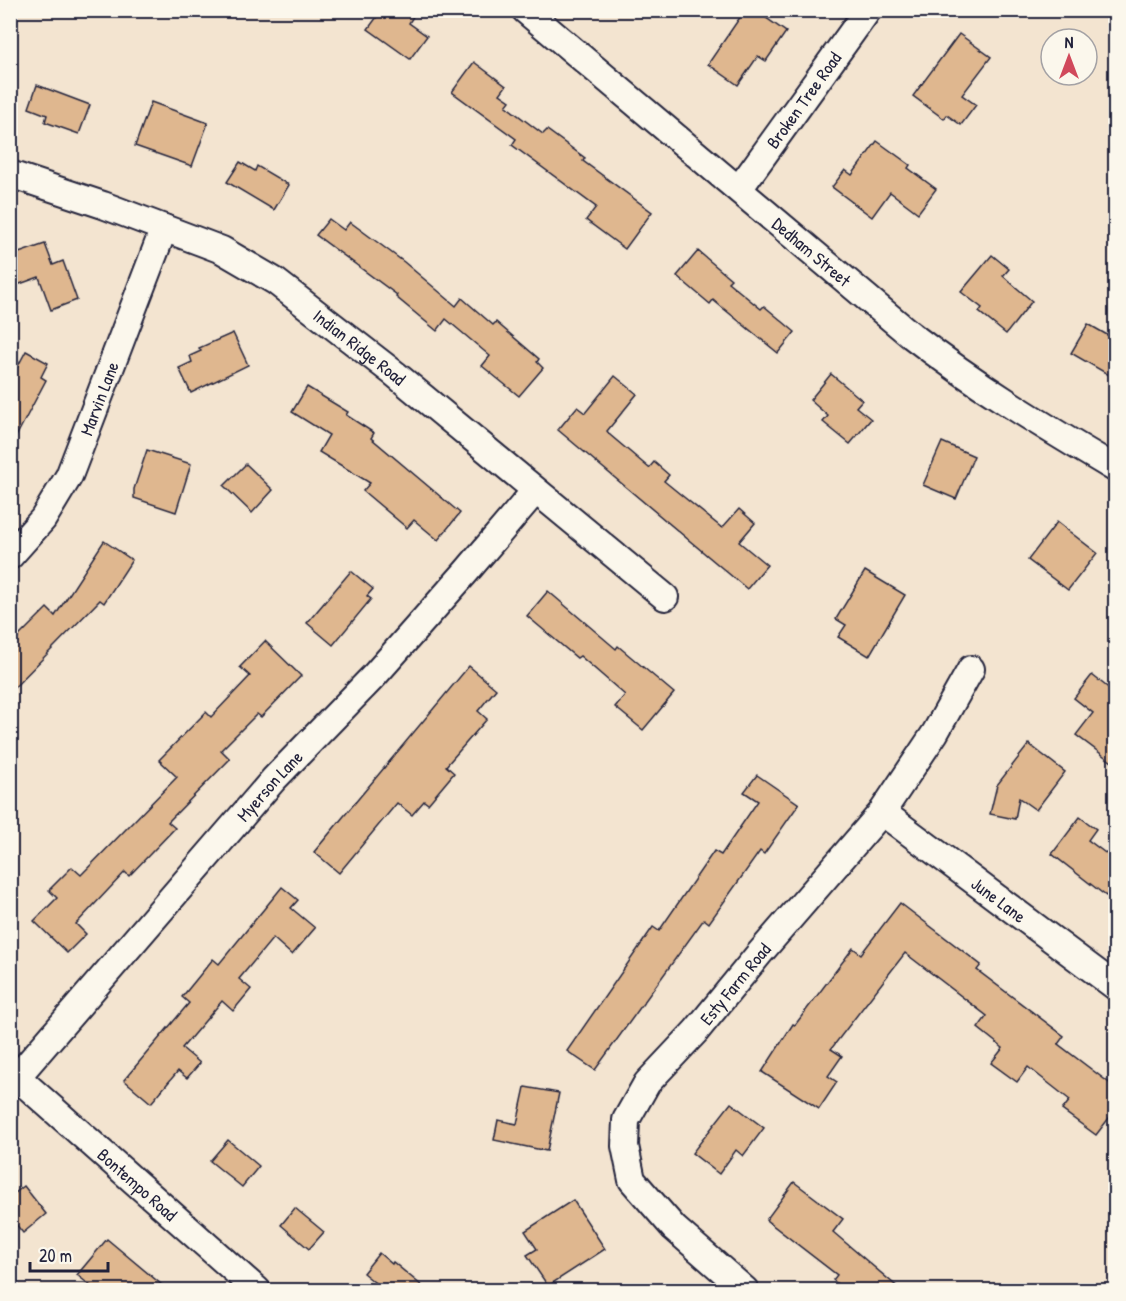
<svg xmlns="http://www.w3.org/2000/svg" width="1126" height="1301" font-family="'Patrick Hand',sans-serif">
	<rect width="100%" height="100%" fill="#f3e4d0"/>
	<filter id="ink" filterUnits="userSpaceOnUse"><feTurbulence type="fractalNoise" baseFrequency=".0167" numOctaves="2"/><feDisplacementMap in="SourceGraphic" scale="12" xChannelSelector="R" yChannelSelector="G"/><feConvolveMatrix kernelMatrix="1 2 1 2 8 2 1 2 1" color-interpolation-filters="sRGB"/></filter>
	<g filter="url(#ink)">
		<g fill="#dfb78f" stroke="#22223b" stroke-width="1.5">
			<path d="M382 10H417L409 23 427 36 410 59 368 29Z"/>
			<path d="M745 10H755L786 32 766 61 758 56 738 85 708 64Z"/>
			<path d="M959 34 991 57 962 95 976 105 961 125 947 115 944 119 913 96Z"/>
			<path d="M474 62 506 86 500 94 510 101 506 106 543 134 547 130 585 158 583 161 652 212 625 249 586 220 596 207 512 145 516 139 452 92Z"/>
			<path d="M37 85 90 105 79 134 45 122 47 115 29 108Z"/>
			<path d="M151 102 208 123 192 166 135 146Z"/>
			<path d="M877 141 910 165 908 168 936 189 918 213 890 192 872 217 832 187 845 170 852 175Z"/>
			<path d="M240 162 255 171 257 166 289 185 274 210 227 182Z"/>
			<path d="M329 219 344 230 350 222 404 262 456 306 462 298 493 325 496 322 539 359 537 362 543 368 519 396 482 366 490 356 446 319 437 331 396 297 397 295 316 235Z"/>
			<path d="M45 244 53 265 63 261 77 300 51 310 39 277 17 285 10 266V256Z"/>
			<path d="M698 251 731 279 728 282 761 309 764 306 795 332 778 353 713 300 710 304 677 276Z"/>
			<path d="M992 255 1009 269 1003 276 1032 301 1006 334 979 312 982 308 961 292Z"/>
			<path d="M1088 324 1116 340V379L1071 353Z"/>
			<path d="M233 333 248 365 191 393 179 368 192 362 190 356 201 351 199 348Z"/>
			<path d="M26 351 48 363 41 377 46 380 10 448V381Z"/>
			<path d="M831 374 862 400 856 407 871 419 850 444 823 422 828 416 810 400Z"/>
			<path d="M615 376 637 394 607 431 610 435 649 468 654 462 669 475 664 481 722 528 739 509 755 523 739 542 767 565 747 589 558 430 577 407 585 413Z"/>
			<path d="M307 387 348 412 346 415 374 433 371 438 460 513 438 540 414 520 407 528 363 491 370 483 319 452 329 435 292 412Z"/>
			<path d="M942 442 974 456 956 499 923 485Z"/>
			<path d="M147 450 191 464 176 512 134 498V489Z"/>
			<path d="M246 464 273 490 252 513 224 486Z"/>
			<path d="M1057 522 1097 553 1068 590 1028 560Z"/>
			<path d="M104 541 132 560 104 603 100 600 10 692V645L47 608 55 616Z"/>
			<path d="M351 571 373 589 367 596 371 599 333 645 307 623Z"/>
			<path d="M865 571 905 595 869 656 838 637 846 625 836 619Z"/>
			<path d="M548 591 616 649 618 646 674 693 643 730 615 707 625 695 580 656 577 658 527 616Z"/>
			<path d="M265 641 301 676 261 717 257 714 221 750 230 759 168 822 175 828 129 876 125 872 76 924 86 934 67 953 34 921 57 898 49 890 72 867 81 875 177 777 159 760 206 712 211 717 250 676 240 667Z"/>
			<path d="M469 666 496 689 478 711 487 719 446 766 454 773 428 804 424 801 412 815 397 803 339 873 314 852Z"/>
			<path d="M1092 675 1111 690 1116 683V765L1076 735 1093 713 1074 698Z"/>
			<path d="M1029 744 1065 772 1036 810 1019 798 1015 819 990 814 997 785Z"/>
			<path d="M757 775 799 804 764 854 760 851 709 923 704 919 595 1070 567 1051 653 927 659 931 714 851 721 855 758 801 744 792Z"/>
			<path d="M1080 817 1096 829 1088 840 1116 861V884L1106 896 1052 854Z"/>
			<path d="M282 887 298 900 291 908 315 928 292 955 273 938 239 979 251 989 233 1011 222 1001 182 1048 200 1063 187 1078 178 1071 151 1103 124 1080 189 1003 182 997 213 959 219 964Z"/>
			<path d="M900 903 981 965 977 970 1064 1036 1058 1044 1116 1088V1109L1096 1135 1062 1110 1070 1100 1028 1067 1017 1082 991 1063 1003 1048 978 1028 987 1016 905 953 831 1049 842 1056 828 1076 837 1082 819 1109 762 1072 793 1024 795 1025 853 948 861 954Z"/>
			<path d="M525 1087 559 1093 547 1151 494 1140 498 1120 517 1124Z"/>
			<path d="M731 1103 764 1128 743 1156 736 1150 719 1174 692 1153Z"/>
			<path d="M228 1140 259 1166 242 1187 210 1161Z"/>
			<path d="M794 1182 843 1219 833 1232 901 1290H844L833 1280 837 1275 766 1220Z"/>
			<path d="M24 1186 46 1214 23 1233 10 1217V1197Z"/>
			<path d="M573 1200 605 1249 548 1286 527 1255 537 1249 525 1231Z"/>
			<path d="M295 1208 324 1232 309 1249 281 1225Z"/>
			<path d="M107 1239 168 1290H96L77 1275Z"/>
			<path d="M379 1253 392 1264 393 1262 427 1290H384L363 1273Z"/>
		</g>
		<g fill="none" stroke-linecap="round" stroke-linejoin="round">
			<g stroke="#22223b" stroke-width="30">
				<g id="minor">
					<path id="s1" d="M525 10 911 335C976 385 1045 427 1116 469"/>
					<path id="s2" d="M10 174 103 205 222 250 275 281 395 374 665 597"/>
					<path id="s3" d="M739 189 868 10"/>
					<path id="s4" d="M10 556 43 519 69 476 164 228"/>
					<path id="s5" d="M882 812 1116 987"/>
					<path id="s6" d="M18 1078 257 1290"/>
					<path id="s7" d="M10 1085 274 779 373 677 466 572 535 491"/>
					<path id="s8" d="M745 1290 674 1228 632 1180 625 1146 626 1120 647 1083 696 1031 759 954 882 812 935 733 971 669"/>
				</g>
			</g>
			<use href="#minor" stroke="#fbf7ec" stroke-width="26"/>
		</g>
	</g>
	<g text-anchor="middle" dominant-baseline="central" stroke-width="4.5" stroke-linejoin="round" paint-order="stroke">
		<g font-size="18" fill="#22223b" stroke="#fbf7ec">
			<text stroke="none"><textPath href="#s3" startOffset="110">Broken Tree Road</textPath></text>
			<text stroke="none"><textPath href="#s1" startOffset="375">Dedham Street</textPath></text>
			<text stroke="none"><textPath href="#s2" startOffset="394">Indian Ridge Road</textPath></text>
			<text stroke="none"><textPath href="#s4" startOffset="183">Marvin Lane</textPath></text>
			<text stroke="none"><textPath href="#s7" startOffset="396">Myerson Lane</textPath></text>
			<text stroke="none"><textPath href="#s5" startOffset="146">June Lane</textPath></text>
			<text stroke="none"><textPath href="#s8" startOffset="394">Esty Farm Road</textPath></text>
			<text stroke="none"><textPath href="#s6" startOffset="160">Bontempo Road</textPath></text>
		</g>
	</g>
	<rect width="1126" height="1301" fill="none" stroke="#fbf7ec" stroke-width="36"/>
	<rect x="18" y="18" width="1090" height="1265" fill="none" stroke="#22223b" stroke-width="2" filter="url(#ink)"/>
	<g transform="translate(1069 57)"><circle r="28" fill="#fbf7ec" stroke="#a4a2a5" stroke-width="1.5"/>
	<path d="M0-4.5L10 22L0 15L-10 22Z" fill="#d1495b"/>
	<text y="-9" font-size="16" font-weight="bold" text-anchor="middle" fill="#22223b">N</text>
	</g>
	<path d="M30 1262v9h78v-9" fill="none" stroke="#22223b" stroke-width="3"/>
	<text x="39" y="1262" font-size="18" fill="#22223b" stroke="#fbf7ec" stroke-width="4.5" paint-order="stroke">20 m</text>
</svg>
